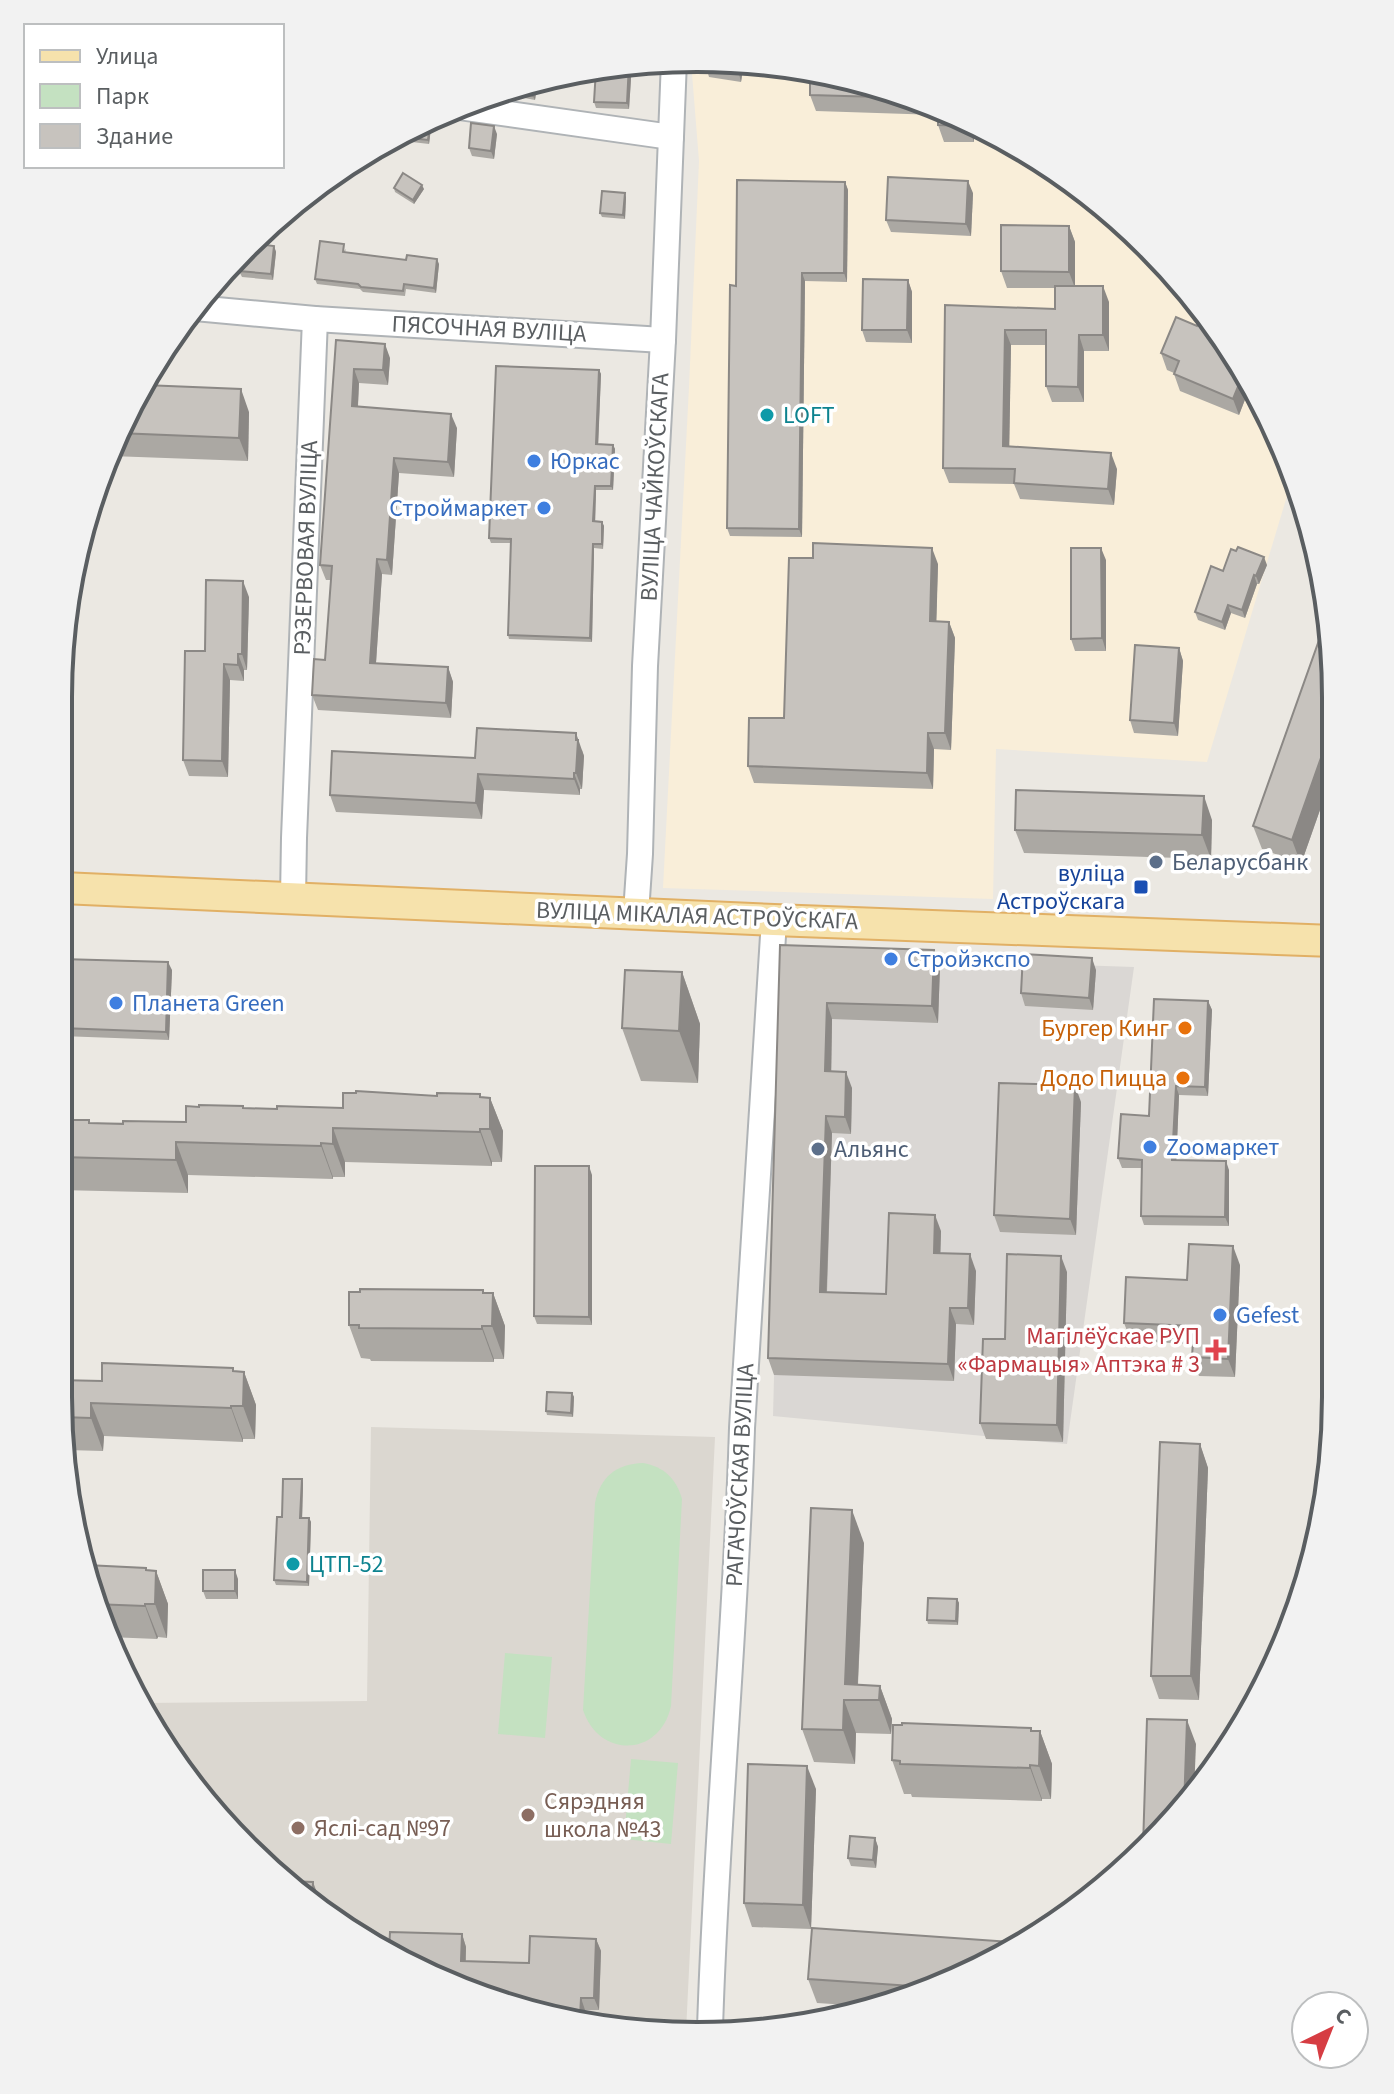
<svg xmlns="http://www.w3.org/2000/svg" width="1394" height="2094" font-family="'Source Sans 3',sans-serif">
	<rect width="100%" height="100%" fill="#ebe8e2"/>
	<path fill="#f9eed9" d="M691 61 781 64 903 92 1017 144 1119 217 1204 308 1270 415 1293 476 1207 762 996 749 993 899 663 888 689 387 699 161Z"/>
	<path fill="#dad7d4" d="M785 955 1134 967 1067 1444 773 1416Z"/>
	<path fill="#dbd7d0" d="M371 1427 715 1437 686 2032 655 2035 453 1988 308 1904 166 1752 141 1703 367 1701Z"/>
	<g fill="#c4e1c1">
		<path d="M643 1463C664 1467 676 1478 682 1499L671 1706C660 1757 599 1759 583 1710L595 1503C600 1477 616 1464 643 1463Z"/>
		<path d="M505 1653 552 1657 545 1738 498 1734Z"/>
		<path d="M631 1759 678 1763 671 1844 624 1839Z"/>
	</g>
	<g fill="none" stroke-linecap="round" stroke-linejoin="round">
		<g stroke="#afb3b6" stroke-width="28">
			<g id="minor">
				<path d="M459 107 671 137"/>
				<path d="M195 308 315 319 663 340"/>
				<path d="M293 898 294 838 315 319"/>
				<path d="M636 913 640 854 645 666 663 340 674 60"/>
				<path d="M710 2029C716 1829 736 1629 742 1428L774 920"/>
			</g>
		</g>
		<g stroke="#e1b065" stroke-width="34">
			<path id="major" d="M62 888 774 920 1333 941"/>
		</g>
		<use href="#minor" stroke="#fff" stroke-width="24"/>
		<use href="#major" stroke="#f6e2ac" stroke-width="30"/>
	</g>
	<g fill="#aba8a3">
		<path d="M744 62 741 82 709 77 707 70Z"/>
		<path d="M632 63 629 109 596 108 594 102 596 69Z"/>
		<path d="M538 79 535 100 514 96 512 92 532 80Z"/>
		<path d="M903 92 974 125V142H944L938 125V115L816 111 810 95Z"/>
		<path d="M430 124 431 128 429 144 412 142 411 138Z"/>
		<path d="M497 134 494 159 472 156 469 148Z"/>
		<path d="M845 182 848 190 847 282 805 281 802 537 730 536 727 528 736 286Z"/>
		<path d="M394 188 424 189 414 204 395 192Z"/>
		<path d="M973 193 971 236 891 232 886 220Z"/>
		<path d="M626 197 625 219 602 217 600 213Z"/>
		<path d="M1069 226 1075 242V286L1109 302V351H1084V402H1052L1046 386V345H1011L1009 447 1117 469 1114 505 1020 499 1014 484 949 483 943 468 945 305 1055 309V288H1007L1001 271Z"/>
		<path d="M274 246 276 252 273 280 242 277 239 271Z"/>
		<path d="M346 249 345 252 439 264 436 293 406 289 405 296 363 292 360 289 317 284 315 279Z"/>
		<path d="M908 280 912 292V343L866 342 862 330Z"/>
		<path d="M1204 309 1251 384 1239 415 1180 391 1174 374V373L1167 370 1161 353 1197 326Z"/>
		<path d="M336 340 390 358 388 385 359 383 358 407 457 428 454 477 399 473 392 575 382 574 376 663 448 667 453 682 451 718 318 710 312 695 325 660 331 580H326L320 565Z"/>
		<path d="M599 370 601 374 598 444 613 445 615 449 613 490H596L595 521 602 522 604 526 603 549 594 548 592 642 509 639 508 635 511 543H491L489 538Z"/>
		<path d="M249 412 248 461 111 456 124 415Z"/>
		<path d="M1106 560V651H1075L1071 639Z"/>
		<path d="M938 564 936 621 949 622 955 638 951 750 934 749 933 789 754 783 748 766 784 718Z"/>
		<path d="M1267 565 1259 584H1257L1245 618 1231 613 1225 630 1198 620 1195 612 1223 571Z"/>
		<path d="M249 597 247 670H244V681L230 680 228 777 189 776 183 760 205 651Z"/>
		<path d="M1179 648 1183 661 1178 736 1134 733 1130 720Z"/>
		<path d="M1335 656 1334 770 1301 864 1262 849 1253 826Z"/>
		<path d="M582 750 584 756 582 789H580V795L484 790 482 819 336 812 330 795 475 758Z"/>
		<path d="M1212 820 1211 859 1024 853 1015 830Z"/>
		<path d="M780 945 934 950 940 966 938 1023 832 1019 831 1071 852 1088 851 1134 832 1133 827 1293 886 1294 941 1231 940 1253 976 1271 974 1325 956 1324 954 1381 774 1375 768 1358Z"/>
		<path d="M61 959 172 970 169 1040 61 1036Z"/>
		<path d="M1096 970 1093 1010 1025 1006 1021 993Z"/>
		<path d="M682 972 700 1024 698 1083 641 1081 622 1028Z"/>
		<path d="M1208 1001 1212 1010 1208 1096 1179 1095 1176 1160 1229 1170V1226L1144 1225 1141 1216 1142 1168H1122L1118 1158 1149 1116Z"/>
		<path d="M481 1097 490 1098 503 1131 502 1162H492V1166L345 1162V1177H333V1179L188 1175V1193L59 1190 60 1120H89L90 1123 186 1122 244 1108H343Z"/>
		<path d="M1081 1102 1076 1235 1000 1232 994 1215Z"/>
		<path d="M592 1175V1325L537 1324 534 1316Z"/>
		<path d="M1240 1265 1235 1377 1199 1376 1192 1357 1193 1344 1131 1341 1124 1323 1187 1280Z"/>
		<path d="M1067 1272 1063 1442 986 1439 980 1423 1005 1339Z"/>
		<path d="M483 1290 484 1293H493L505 1326 504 1359H494V1362L371 1361 370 1359 361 1358 349 1325Z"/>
		<path d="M234 1371 244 1372 256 1405 255 1439H243V1442L104 1436 103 1451 67 1450 58 1397 102 1381Z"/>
		<path d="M572 1393 574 1397 573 1417 547 1415 546 1411Z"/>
		<path d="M1200 1444 1208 1468 1199 1700 1159 1699 1151 1676Z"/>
		<path d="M302 1479 303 1483 302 1518H309L311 1522 309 1586 276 1585 274 1580 282 1517Z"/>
		<path d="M864 1543 858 1685 880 1686 892 1719 891 1734 856 1733 855 1764 814 1762 802 1729Z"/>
		<path d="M146 1568 147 1570 156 1571 168 1604 167 1638 158 1637 157 1639 109 1637 92 1602Z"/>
		<path d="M238 1579V1599H206L203 1591Z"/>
		<path d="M957 1599 959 1603 958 1625 928 1624 927 1620Z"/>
		<path d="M1031 1728 1032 1731H1040L1052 1764 1051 1799H1042V1801L912 1797 911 1794H904L892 1760Z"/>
		<path d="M816 1789 811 1929 752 1927 744 1903Z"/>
		<path d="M875 1838 878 1847 876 1868 851 1866 848 1858Z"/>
		<path d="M462 1934 466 1947V1961L529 1963 596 1939 601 1951 599 2010H585L453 1988Z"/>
		<path d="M1017 1950 879 2007 817 2003 808 1979Z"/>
	</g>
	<g fill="#8b8885">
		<path d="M741 62H744L741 82 739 74Z"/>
		<path d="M632 63 629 109 627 103 629 64Z"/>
		<path d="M536 79H538L535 100 533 96Z"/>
		<path d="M968 122 974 125V142L968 126Z"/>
		<path d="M430 124 431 128 429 144 428 140Z"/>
		<path d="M494 126 497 134 494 159 491 151Z"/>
		<path d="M968 181 973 193 971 236 966 224Z"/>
		<path d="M845 182 848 190 847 282 844 273Z"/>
		<path d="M422 185 424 189 414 204 413 200Z"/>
		<path d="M625 193 626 197 625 219 623 215Z"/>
		<path d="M1069 226 1075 242V288L1069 272Z"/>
		<path d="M274 246 276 252 273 280 271 274Z"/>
		<path d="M437 259 439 264 436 293 434 288Z"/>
		<path d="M802 273 805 281 802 537 799 529Z"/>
		<path d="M908 280 912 292V343L907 330Z"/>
		<path d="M1103 286 1109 302V351L1103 335Z"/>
		<path d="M1005 330 1011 345 1009 462 1003 446Z"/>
		<path d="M1079 335 1084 351V402L1078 387Z"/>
		<path d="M385 344 390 358 388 385 383 370Z"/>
		<path d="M354 369 359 383 357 421 352 406Z"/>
		<path d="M599 370 601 374 598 449 596 444Z"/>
		<path d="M1244 372 1251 384 1239 415 1233 399Z"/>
		<path d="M241 389 249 412 248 461 239 438Z"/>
		<path d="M451 414 457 428 454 477 448 462Z"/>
		<path d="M613 445 615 449 613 490 611 486Z"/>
		<path d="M1111 453 1117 469 1114 505 1108 489Z"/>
		<path d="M394 458 399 473 392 575 387 560Z"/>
		<path d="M595 486 596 490 595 526 593 521Z"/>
		<path d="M602 522 604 526 603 549 602 544Z"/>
		<path d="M593 544 594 548 592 642 590 638Z"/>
		<path d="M932 548 938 564 936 637 930 621Z"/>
		<path d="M1101 548 1106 560V651L1102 638Z"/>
		<path d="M1264 557 1267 565 1259 584 1256 576Z"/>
		<path d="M377 559 382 574 375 677 370 663Z"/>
		<path d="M1254 575 1257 584 1245 618 1242 610Z"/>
		<path d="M243 581 249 597 247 670 242 654Z"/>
		<path d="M1228 605 1231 613 1225 630 1222 622Z"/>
		<path d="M949 622 955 638 951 750 945 733Z"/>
		<path d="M1179 648 1183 661 1178 736 1174 723Z"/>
		<path d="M238 654 244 670V681L238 665Z"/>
		<path d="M224 664 230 680 228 777 222 761Z"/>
		<path d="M448 667 453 682 451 718 446 703Z"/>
		<path d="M1334 721V770L1301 864 1292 840Z"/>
		<path d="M576 733 584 756 582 789 576 773Z"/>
		<path d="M928 733 934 749 933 789 927 773Z"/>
		<path d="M574 773 580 789V795L574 779Z"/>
		<path d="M478 774 484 790 482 819 476 803Z"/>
		<path d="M1204 796 1212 820 1211 859 1202 835Z"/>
		<path d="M934 950 940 966 938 1023 932 1006Z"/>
		<path d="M1092 958 1096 970 1093 1010 1089 998Z"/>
		<path d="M168 962 172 970 169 1040 166 1032Z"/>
		<path d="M682 972 700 1024 698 1083 679 1031Z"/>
		<path d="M1208 1001 1212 1010 1208 1096 1205 1087Z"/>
		<path d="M827 1003 832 1019 831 1087 825 1071Z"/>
		<path d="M846 1072 852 1088 851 1134 845 1117Z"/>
		<path d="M1075 1085 1081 1102 1076 1235 1070 1219Z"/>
		<path d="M1176 1086 1179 1095 1176 1169 1172 1160Z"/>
		<path d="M480 1094 490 1121V1098L503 1131 502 1162 490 1129Z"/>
		<path d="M826 1116 832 1133 826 1309 820 1292Z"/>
		<path d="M333 1128 345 1162V1177L333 1144Z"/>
		<path d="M480 1129 492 1162V1166L480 1132Z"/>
		<path d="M176 1142 188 1175V1193L176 1160Z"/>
		<path d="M321 1143 333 1177V1179L321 1146Z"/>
		<path d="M1226 1161 1229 1170V1226L1225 1217Z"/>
		<path d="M589 1166 592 1175V1325L589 1317Z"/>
		<path d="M935 1215 941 1231 940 1270 934 1253Z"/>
		<path d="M1233 1246 1240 1265 1235 1377 1228 1359Z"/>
		<path d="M970 1254 976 1271 974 1325 968 1308Z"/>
		<path d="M1061 1256 1067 1272 1063 1442 1057 1425Z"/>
		<path d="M483 1290 492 1316 493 1293 505 1326 504 1359 492 1326Z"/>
		<path d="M950 1308 956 1324 954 1381 948 1364Z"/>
		<path d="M482 1326 494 1359V1362L482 1329Z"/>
		<path d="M233 1368 243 1396 244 1372 256 1405 255 1439 243 1406Z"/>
		<path d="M572 1393 574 1397 573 1417 571 1413Z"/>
		<path d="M91 1403 104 1436 103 1451 91 1418Z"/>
		<path d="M231 1406 243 1439V1442L231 1408Z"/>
		<path d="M1200 1444 1208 1468 1199 1700 1191 1676Z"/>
		<path d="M302 1479 303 1483 302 1522 300 1518Z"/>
		<path d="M852 1510 864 1543 857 1700 845 1684Z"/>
		<path d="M309 1518 311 1522 309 1586 307 1582Z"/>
		<path d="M146 1568 155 1593 156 1571 168 1604 167 1638 155 1604Z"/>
		<path d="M235 1570 238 1579V1599L235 1591Z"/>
		<path d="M957 1599 959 1603 958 1625 956 1621Z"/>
		<path d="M145 1604 158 1637 157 1639 145 1606Z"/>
		<path d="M880 1686 892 1719 891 1734 879 1700Z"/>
		<path d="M844 1700 856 1733 855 1764 843 1730Z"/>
		<path d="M1187 1720 1196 1744 1194 1793 1184 1808Z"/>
		<path d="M1031 1728 1040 1751V1731L1052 1764 1051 1799 1039 1766Z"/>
		<path d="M1030 1765 1042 1799V1801L1030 1768Z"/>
		<path d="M807 1766 816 1789 811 1929 803 1905Z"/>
		<path d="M875 1838 878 1847 876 1868 873 1860Z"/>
		<path d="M270 1852 273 1860V1866L270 1863Z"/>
		<path d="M313 1882 316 1890V1908L312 1906Z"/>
		<path d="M462 1934 466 1947 465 1973 461 1961Z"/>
		<path d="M596 1939 601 1951 599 2010 594 1998Z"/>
		<path d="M581 1998 585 2010V2018L580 2017Z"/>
	</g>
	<g fill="#c7c3be" stroke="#8b8885" stroke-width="2">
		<path d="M708 61 741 62 739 74 707 70Z"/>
		<path d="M629 64 627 103 594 102 596 69Z"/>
		<path d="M810 70 903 92 916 98 810 95Z"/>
		<path d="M536 79 533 96 512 92 513 87Z"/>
		<path d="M938 108 968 122V126L938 125Z"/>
		<path d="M418 122 430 124 428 140 411 138 412 125Z"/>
		<path d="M471 123 494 126 491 151 469 148Z"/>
		<path d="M403 173 422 185 413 200 394 188Z"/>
		<path d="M888 177 968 181 966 224 886 220Z"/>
		<path d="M737 180 845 182 844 273H802L799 529 727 528 730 285 736 286Z"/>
		<path d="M602 191 625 193 623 215 600 213Z"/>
		<path d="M1001 225 1069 226V272L1001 271Z"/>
		<path d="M320 241 344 244 343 252 406 260 407 255 437 259 434 288 404 284 403 291 361 287 358 284 315 279Z"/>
		<path d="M251 243 274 246 271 274 239 271 241 253Z"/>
		<path d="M863 279 908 280 907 330H862Z"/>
		<path d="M1055 286H1103V335H1079L1078 387 1046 386V330H1005L1003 446 1111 453 1108 489 1014 483 1015 469 943 468 945 305 1055 309Z"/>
		<path d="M1204 309 1244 372 1233 399 1174 374 1179 361 1161 353 1176 317 1197 326Z"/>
		<path d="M336 340 385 344 383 370 354 369 352 406 451 414 448 462 394 458 387 560 377 559 370 663 448 667 446 703 312 695 314 659 325 660 332 566 320 565Z"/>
		<path d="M496 366 599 370 596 444 613 445 611 486H595L593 521 602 522V544H593L590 638 508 635 511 539 489 538Z"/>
		<path d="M144 385 241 389 239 438 118 433 124 415Z"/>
		<path d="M813 543 932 548 930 621 949 622 945 733H928L927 773 748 766 749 718H784L789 558H813Z"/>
		<path d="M1238 547 1264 557 1256 576 1254 575 1242 610 1228 605 1222 622 1195 612 1211 566 1223 571 1231 549 1236 551Z"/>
		<path d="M1071 548H1101L1102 638 1071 639Z"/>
		<path d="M206 580 243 581 242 654H238V665L224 664 222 761 183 760 185 651H205Z"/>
		<path d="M1328 615 1335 656 1334 721 1292 840 1253 826Z"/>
		<path d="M1135 645 1179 648 1174 723 1130 720Z"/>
		<path d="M477 728 576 733V740H578L576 773H574V779L478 774 476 803 330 795 332 751 475 758Z"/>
		<path d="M1016 790 1204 796 1202 835 1015 830Z"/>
		<path d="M780 945 934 950 932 1006 827 1003 825 1071 846 1072 845 1117 826 1116 820 1292 886 1294 889 1213 935 1215 934 1253 970 1254 968 1308H950L948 1364 768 1358Z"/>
		<path d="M1023 954 1092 958 1089 998 1021 993Z"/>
		<path d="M61 959 168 962 166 1032 61 1028Z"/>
		<path d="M625 970 682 972 679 1031 622 1028Z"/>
		<path d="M1154 999 1208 1001 1205 1087 1176 1086 1172 1160 1226 1161 1225 1217 1141 1216 1142 1160 1118 1158 1121 1114 1149 1116Z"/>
		<path d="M999 1083 1075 1085 1070 1219 994 1215Z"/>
		<path d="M356 1091 437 1096V1093L480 1094V1097L490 1098V1129H480V1132L333 1128V1144L321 1143V1146L176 1142V1160L60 1157V1120H89V1123L123 1124V1121L186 1122V1106L199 1107V1105L243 1106V1108L277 1109V1106L343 1108V1093H356Z"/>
		<path d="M535 1166H589V1317L534 1316Z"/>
		<path d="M1189 1244 1233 1246 1228 1359 1192 1357 1194 1326 1124 1323 1126 1277 1187 1280Z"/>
		<path d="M1007 1254 1061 1256 1057 1425 980 1423 983 1339H1005Z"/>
		<path d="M360 1289 483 1290V1293H493L492 1326H482V1329L359 1328V1325H349V1292H360Z"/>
		<path d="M102 1363 233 1368V1371L244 1372 243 1406H231V1408L91 1403V1418L61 1417 58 1397V1380L102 1381Z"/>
		<path d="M547 1392 572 1393 571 1413 546 1411Z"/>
		<path d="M1160 1442 1200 1444 1191 1676H1151Z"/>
		<path d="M283 1479H302L300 1518H309L307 1582 274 1580 277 1517H282Z"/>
		<path d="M811 1508 852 1510 845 1684 880 1686 879 1700H844L843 1730 802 1729Z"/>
		<path d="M86 1565 146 1568V1570L156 1571 155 1604H145V1606L93 1604Z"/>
		<rect x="203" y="1570" width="32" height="21"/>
		<path d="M928 1598 957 1599 956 1621 927 1620Z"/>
		<path d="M1147 1719 1187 1720 1184 1808 1177 1819 1143 1847Z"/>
		<path d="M902 1723 1031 1728V1731H1040L1039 1766 1030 1765V1768L900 1764V1761L892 1760 893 1725H902Z"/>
		<path d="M748 1764 807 1766 803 1905 744 1903Z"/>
		<path d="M850 1836 875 1838 873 1860 848 1858Z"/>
		<path d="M258 1851 270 1852V1863Z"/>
		<path d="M287 1881 313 1882 312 1906 308 1904Z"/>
		<path d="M812 1928 1026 1943 1017 1950 927 1987 808 1979Z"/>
		<path d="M390 1932 462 1934 461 1961 529 1963 530 1936 596 1939 594 1998H581L580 2017 453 1988 389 1951Z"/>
		<path d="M740 2023 760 2024 739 2026Z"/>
	</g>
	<g fill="#0f9aa8" stroke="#fff" stroke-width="3">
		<circle cx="767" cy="415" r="8"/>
		<circle cx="293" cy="1564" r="8"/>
	</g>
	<g fill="#3f7fe0" stroke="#fff" stroke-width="3">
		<circle cx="534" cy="461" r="8"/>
		<circle cx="544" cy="508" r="8"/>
		<circle cx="891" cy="959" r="8"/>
		<circle cx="116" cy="1003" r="8"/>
		<circle cx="1150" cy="1147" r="8"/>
		<circle cx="1220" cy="1315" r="8"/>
	</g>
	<g fill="#5c6f8a" stroke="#fff" stroke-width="3">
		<circle cx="1156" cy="862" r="8"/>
		<circle cx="818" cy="1149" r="8"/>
	</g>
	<rect fill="#1a4fb4" stroke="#fff" stroke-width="3" x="1133" y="879" width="16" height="16" rx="4"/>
	<g fill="#e8710a" stroke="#fff" stroke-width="3">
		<circle cx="1185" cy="1028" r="8"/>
		<circle cx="1183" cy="1078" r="8"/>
	</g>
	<path fill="#e0444e" stroke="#fff" stroke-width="3" d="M1212 1338h8v8h8v8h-8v8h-8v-8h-8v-8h8z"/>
	<g fill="#8d6e63" stroke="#fff" stroke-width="3">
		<circle cx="528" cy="1815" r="8"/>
		<circle cx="298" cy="1828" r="8"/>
	</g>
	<g text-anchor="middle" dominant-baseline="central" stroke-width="7" stroke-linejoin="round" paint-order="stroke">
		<g font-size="24" fill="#5a5e61" stroke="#fff">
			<text transform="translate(489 329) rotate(3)">ПЯСОЧНАЯ ВУЛІЦА</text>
			<text transform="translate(655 487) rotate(-87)">ВУЛІЦА ЧАЙКОЎСКАГА</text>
			<text transform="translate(306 548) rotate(-88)">РЭЗЕРВОВАЯ ВУЛІЦА</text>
			<text transform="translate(697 916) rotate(2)">ВУЛІЦА МІКАЛАЯ АСТРОЎСКАГА</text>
			<text transform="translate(740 1475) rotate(-87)">РАГАЧОЎСКАЯ ВУЛІЦА</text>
		</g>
		<g font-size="24" fill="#0d838f" stroke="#fff" text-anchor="start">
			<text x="783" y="415">LOFT</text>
			<text x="309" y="1564">ЦТП-52</text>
		</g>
		<g font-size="24" fill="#366cbe" stroke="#fff" text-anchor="start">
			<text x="550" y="461">Юркас</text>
			<text x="528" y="508" text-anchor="end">Строймаркет</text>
			<text x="907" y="959">Стройэкспо</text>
			<text x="132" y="1003">Планета Green</text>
			<text x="1166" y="1147">Zooмаркет</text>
			<text x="1236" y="1315">Gefest</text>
		</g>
		<g font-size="24" fill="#4e5e75" stroke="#fff" text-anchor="start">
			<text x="1172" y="862">Беларусбанк</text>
			<text x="834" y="1149">Альянс</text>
		</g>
		<g font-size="24" fill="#164399" stroke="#fff" text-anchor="end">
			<text x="1125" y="873">вуліца<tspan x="1125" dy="28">Астроўскага</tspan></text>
		</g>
		<g font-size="24" fill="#c56008" stroke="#fff" text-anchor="end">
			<text x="1169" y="1028">Бургер Кинг</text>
			<text x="1167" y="1078">Додо Пицца</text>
		</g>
		<g font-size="24" fill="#be3a42" stroke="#fff" text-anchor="end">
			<text x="1200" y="1336">Магілёўскае РУП<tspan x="1200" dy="28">«Фармацыя» Аптэка # 3</tspan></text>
		</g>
		<g font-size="24" fill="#785e54" stroke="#fff" text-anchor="start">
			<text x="544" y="1801">Сярэдняя<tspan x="544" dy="28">школа №43</tspan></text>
			<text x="314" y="1828">Яслі-сад №97</text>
		</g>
	</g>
	<path d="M0 0H1394V2094H0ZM697 72H697A625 625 0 0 1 1322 697V1397A625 625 0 0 1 697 2022H697A625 625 0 0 1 72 1397V697A625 625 0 0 1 697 72Z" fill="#f2f2f2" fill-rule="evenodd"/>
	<path fill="none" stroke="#5a5e61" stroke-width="4" d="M697 72H697A625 625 0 0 1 1322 697V1397A625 625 0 0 1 697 2022H697A625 625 0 0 1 72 1397V697A625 625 0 0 1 697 72Z"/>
	<rect x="24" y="24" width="260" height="144" fill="#ffffff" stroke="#bdbfc0" stroke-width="2"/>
	<rect x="40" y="50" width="40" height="12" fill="#f6e2ac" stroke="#bdbfc0" stroke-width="2"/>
	<text x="96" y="64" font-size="24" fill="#5a5e61">Улица</text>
	<rect x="40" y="84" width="40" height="24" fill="#c4e1c1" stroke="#bdbfc0" stroke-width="2"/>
	<text x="96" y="104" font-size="24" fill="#5a5e61">Парк</text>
	<rect x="40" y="124" width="40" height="24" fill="#c7c3be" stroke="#bdbfc0" stroke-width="2"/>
	<text x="96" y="144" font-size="24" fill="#5a5e61">Здание</text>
	<g transform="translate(1330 2030) rotate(43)"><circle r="38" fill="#ffffff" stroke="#bdbfc0" stroke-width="2"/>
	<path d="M0-6L14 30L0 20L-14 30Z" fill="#d63d43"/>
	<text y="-12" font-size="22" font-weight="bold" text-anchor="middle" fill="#5a5e61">С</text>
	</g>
</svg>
